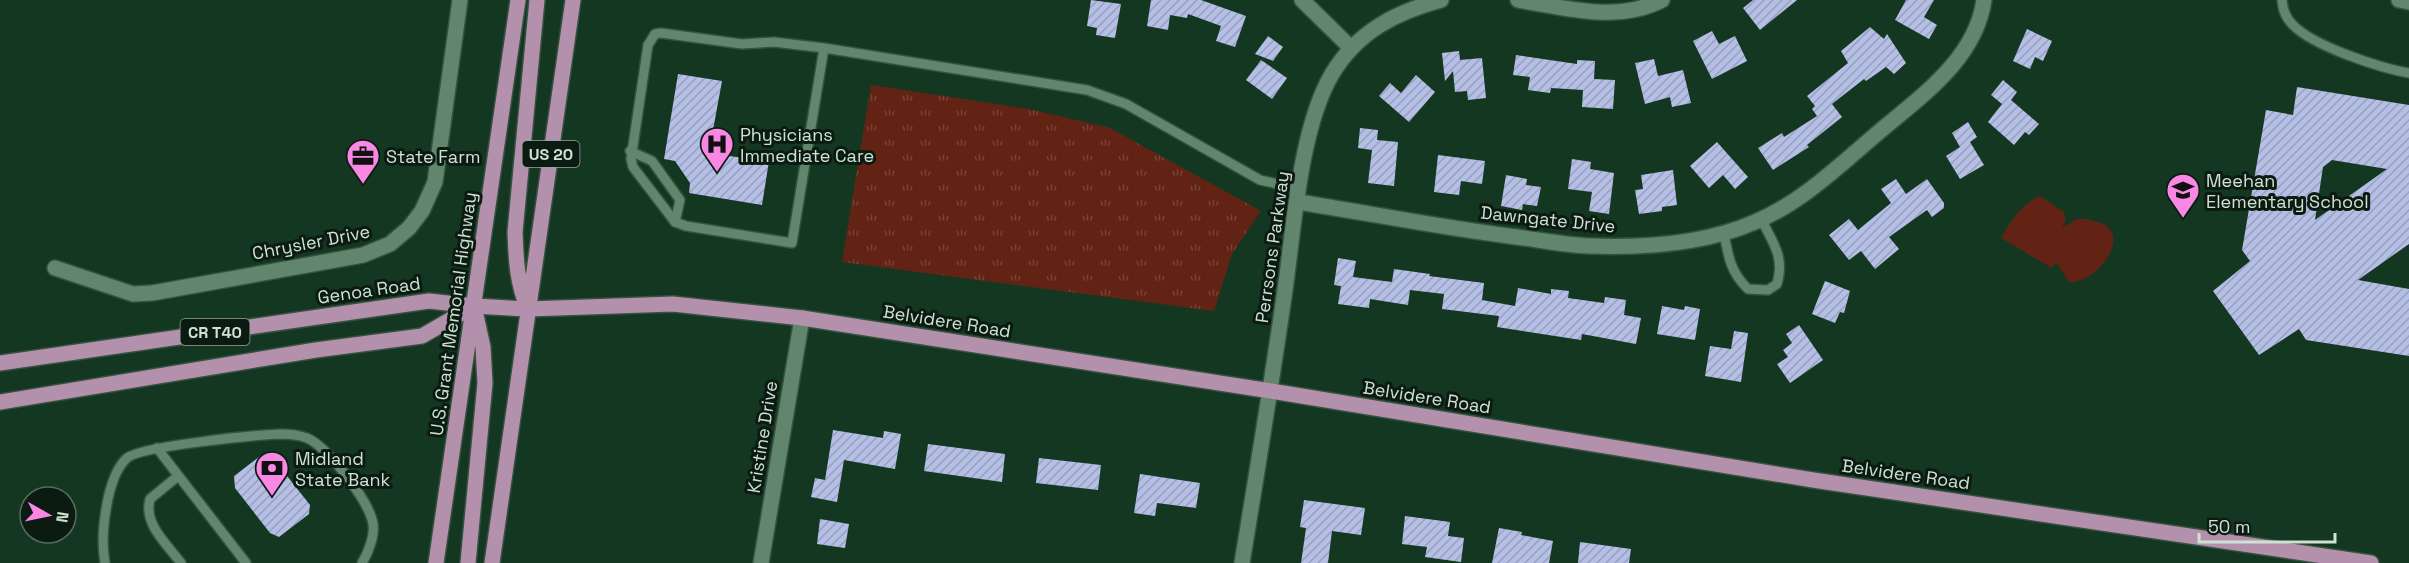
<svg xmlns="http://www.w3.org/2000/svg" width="2409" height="563" font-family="'Space Grotesk',sans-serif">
	<defs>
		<pattern id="grass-tufts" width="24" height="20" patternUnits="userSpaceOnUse" patternTransform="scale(1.5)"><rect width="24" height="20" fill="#622314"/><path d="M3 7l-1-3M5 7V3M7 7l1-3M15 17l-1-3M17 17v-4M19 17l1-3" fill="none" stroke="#774335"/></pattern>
		<pattern id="building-hatch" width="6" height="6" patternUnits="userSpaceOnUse" patternTransform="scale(1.5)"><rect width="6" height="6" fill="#b5bfe6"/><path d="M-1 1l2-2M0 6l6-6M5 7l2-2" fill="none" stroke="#97a0bc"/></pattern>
	</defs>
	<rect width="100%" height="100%" fill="#143722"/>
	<path fill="url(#grass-tufts)" d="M871 85 1029 109 1110 128 1261 211 1232 254 1214 311 842 262Z"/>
	<path fill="#622314" d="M2040 196 2064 212 2066 219 2062 227C2067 225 2074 220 2079 219 2083 218 2089 220 2093 221 2137 227 2100 284 2069 282L2056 262 2052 268 2001 238C2012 220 2020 205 2040 196Z"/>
	<g fill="url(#building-hatch)" fill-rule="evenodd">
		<path d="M1091 0 1121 4 1115 38 1096 35 1097 28 1087 26Z"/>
		<path d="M1151 0H1201L1246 16 1235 47 1216 41 1221 26 1188 14 1187 18 1170 15 1168 30 1147 26Z"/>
		<path d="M1753 0H1797L1760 30 1743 8Z"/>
		<path d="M1906 0H1934L1924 17 1937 25 1929 39 1895 20Z"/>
		<path d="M1870 27 1884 39 1887 34 1906 63 1894 74 1886 67 1866 81 1864 79 1832 104 1842 117 1807 145 1809 147 1773 170 1758 148 1782 133 1784 137 1817 116 1812 109 1815 106 1807 96 1848 63 1841 51Z"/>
		<path d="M2027 29 2052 41 2043 61 2035 57 2030 69 2013 61Z"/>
		<path d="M1712 31 1719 44 1735 36 1747 61 1712 79 1693 41Z"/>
		<path d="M1268 36 1283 47 1273 61 1255 54Z"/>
		<path d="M1459 51 1460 60 1482 58 1486 98 1468 100 1467 91 1455 92 1453 71 1445 81 1442 53Z"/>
		<path d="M1516 55 1577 64V60L1595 61 1594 79 1615 80 1613 109 1582 107 1583 90 1551 88 1550 93 1528 90 1530 77 1513 75Z"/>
		<path d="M1654 59 1658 76 1683 70 1691 103 1672 107 1670 97 1645 104 1635 63Z"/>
		<path d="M1261 60 1287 78 1272 99 1246 80Z"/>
		<path d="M678 74 722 81 711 141 721 155 769 161 762 205 689 193 690 183 675 161 664 159Z"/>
		<path d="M1416 75 1435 92 1409 122 1379 96 1390 83 1401 93Z"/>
		<path d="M2003 80 2017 92 2011 100 2039 124 2029 135 2025 132 2014 145 1988 122 2002 104 1991 95Z"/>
		<path d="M2297 87 2409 105V244L2358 280 2409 289V356L2306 340 2299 329 2259 355 2213 291 2250 261 2242 250 2266 110 2293 115ZM2332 160 2387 169 2315 220 2323 167Z"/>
		<path d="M1968 122 1977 137 1970 142 1984 165 1960 179 1946 156 1960 147 1952 133Z"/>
		<path d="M1360 128 1378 130 1377 140 1398 142 1394 186 1368 183 1372 150 1358 148Z"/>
		<path d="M1717 142 1748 177 1735 189 1723 175 1709 188 1690 166Z"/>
		<path d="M1438 155 1485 161 1482 184 1461 181 1459 195 1434 192Z"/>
		<path d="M1572 159 1591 162 1590 169 1614 173 1609 214 1589 211 1592 192 1568 189Z"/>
		<path d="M1673 170 1677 205 1662 207V211L1639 214 1635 190 1643 189 1641 175Z"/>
		<path d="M1506 175 1527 179 1526 185 1541 187 1537 206 1523 204 1522 210 1501 206Z"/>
		<path d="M1896 179 1906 194 1927 179 1944 203V208L1932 217 1927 210 1889 237 1899 249 1875 269 1861 251 1849 260 1829 235 1849 219 1858 230 1891 203 1881 189Z"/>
		<path d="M1338 258 1356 261 1353 277 1392 282 1394 269 1430 274 1429 276 1484 283 1482 300 1515 306 1518 288 1551 294V289L1569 291 1568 298 1604 303 1605 297 1626 300 1624 315 1641 318 1636 344 1582 334 1581 340 1497 327 1499 316 1442 309 1444 294 1410 290 1408 305 1370 299 1369 308 1338 304 1341 286 1334 285Z"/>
		<path d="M1825 281 1850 291 1844 313 1840 312 1835 323 1812 314Z"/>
		<path d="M1662 306 1684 310 1685 306 1700 309 1695 340 1657 334Z"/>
		<path d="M1799 325 1823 360 1790 383 1777 364 1788 357 1783 350 1792 343 1786 334Z"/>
		<path d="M1734 331 1748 333 1741 382 1705 376 1710 346 1731 349Z"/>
		<path d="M833 430 883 438 884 431 901 434 895 469 844 460 837 502 811 497 815 478 825 480Z"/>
		<path d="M928 444 1005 454 1002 482 924 471Z"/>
		<path d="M263 454 272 457 310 505 309 514 279 537 270 533 235 488 234 476Z"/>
		<path d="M1039 458 1101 465 1098 490 1036 483Z"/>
		<path d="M1140 474 1200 483 1196 508 1157 503 1155 516 1134 513Z"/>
		<path d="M1304 500 1365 508 1361 535 1332 531 1328 563H1301L1306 528 1300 527Z"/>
		<path d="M1405 516 1450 522 1448 536 1464 538 1461 562 1425 557 1427 547 1402 544Z"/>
		<path d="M820 519 849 524 845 548 817 544Z"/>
		<path d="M1499 528 1522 532 1521 535 1553 541 1549 563H1492Z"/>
		<path d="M1580 542 1631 549 1629 563H1578Z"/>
	</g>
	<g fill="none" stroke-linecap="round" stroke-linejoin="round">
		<g stroke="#36513f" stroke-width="12">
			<g id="lane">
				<path d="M2282 0C2283 10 2285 17 2293 25 2313 46 2380 68 2409 73"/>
				<path d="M824 48 792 243 686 226 675 222 633 167 631 159 648 45 655 34 661 33 742 44 774 42 824 48 1087 90 1126 104 1260 180 1300 189"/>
				<path d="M630 151 652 161 680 200 675 222"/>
				<path d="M1724 233C1728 255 1730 272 1748 289L1768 290 1777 284C1785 257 1773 243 1761 219"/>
				<path d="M157 448 246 563"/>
				<path d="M178 476 150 499C143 524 167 544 181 563"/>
				<path d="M105 563C100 537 106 477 127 458 141 446 257 435 280 434 289 434 299 435 307 438 327 446 370 502 373 524 375 536 368 553 362 563"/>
			</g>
		</g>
		<g stroke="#36513f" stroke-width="18">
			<g id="street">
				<path d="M1302 0 1351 48"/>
				<path d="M1518 0C1566 8 1617 23 1662 0"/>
				<path d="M2399 0 2409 2"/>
				<path d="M1298 202C1368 213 1438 227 1509 236 1535 239 1563 245 1590 246 1644 248 1705 244 1755 222 1805 201 1845 160 1886 126 1927 92 1976 56 1984 0"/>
				<path d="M55 268 133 294 152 293 363 255 390 244 409 228 422 211 435 182 460 0"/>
				<path d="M761 563 802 318"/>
				<path d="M1242 563C1257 472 1272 381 1285 290 1294 227 1300 128 1332 74 1357 32 1396 12 1441 0"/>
			</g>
		</g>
		<g stroke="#36513f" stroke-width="18">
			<g id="primary">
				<path d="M528 309C517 283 516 260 515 232L537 0"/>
				<path d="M0 363 429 301 474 306 528 309 673 304 802 318 1271 391 1813 480 2371 563"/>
				<path d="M0 402 316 350 422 336 474 306"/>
				<path d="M436 563 518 0"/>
				<path d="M468 563 485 383 483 347 476 315"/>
				<path d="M492 563 573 0"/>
			</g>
		</g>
		<use href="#lane" stroke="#61856d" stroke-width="9"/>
		<use href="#street" stroke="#61856d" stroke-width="15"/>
		<use href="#primary" stroke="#b391ad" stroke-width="15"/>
	</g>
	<defs>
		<g id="hospital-pin" transform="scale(1.725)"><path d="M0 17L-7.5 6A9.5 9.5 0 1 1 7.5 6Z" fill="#fb87e5" stroke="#0c1b11"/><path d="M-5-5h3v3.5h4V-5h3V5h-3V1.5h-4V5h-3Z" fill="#111"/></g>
		<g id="office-pin" transform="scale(1.725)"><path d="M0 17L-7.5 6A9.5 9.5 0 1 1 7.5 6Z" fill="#fb87e5" stroke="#0c1b11"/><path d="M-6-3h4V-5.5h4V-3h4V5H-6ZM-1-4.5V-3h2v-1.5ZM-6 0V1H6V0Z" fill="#111"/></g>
		<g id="school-pin" transform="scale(1.725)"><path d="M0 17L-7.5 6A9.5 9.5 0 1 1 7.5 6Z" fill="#fb87e5" stroke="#0c1b11"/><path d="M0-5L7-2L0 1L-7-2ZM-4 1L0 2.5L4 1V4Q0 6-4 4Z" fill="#111"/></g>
		<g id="bank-pin" transform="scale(1.725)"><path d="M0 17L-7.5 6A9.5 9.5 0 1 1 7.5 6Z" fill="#fb87e5" stroke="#0c1b11"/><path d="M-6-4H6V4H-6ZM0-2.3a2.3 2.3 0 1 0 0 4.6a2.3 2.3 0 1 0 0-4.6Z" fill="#111"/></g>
	</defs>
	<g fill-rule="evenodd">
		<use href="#hospital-pin" x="717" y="144"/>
		<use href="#office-pin" x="363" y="156"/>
		<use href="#school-pin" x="2183" y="190"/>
		<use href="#bank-pin" x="272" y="468"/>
	</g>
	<g text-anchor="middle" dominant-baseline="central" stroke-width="6" stroke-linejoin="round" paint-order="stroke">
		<g fill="#0c1b11" stroke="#94a69a" stroke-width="1.5">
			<rect x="522.5" y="141" width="57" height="26" rx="4.5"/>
			<rect x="180.5" y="319" width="69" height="26" rx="4.5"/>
		</g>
		<g font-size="16" font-weight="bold" fill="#cee2d4">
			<text x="551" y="154">US 20</text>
			<text x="215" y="332">CR T40</text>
		</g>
		<g font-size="18" fill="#cee2d4" stroke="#0c1b11" text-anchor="start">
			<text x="740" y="134">Physicians<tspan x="740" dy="21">Immediate Care</tspan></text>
			<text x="386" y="156">State Farm</text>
			<text x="2206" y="180">Meehan<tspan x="2206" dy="21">Elementary School</tspan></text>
			<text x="295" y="458">Midland<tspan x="295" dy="21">State Bank</tspan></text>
		</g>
		<g font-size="18" fill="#cee2d4" stroke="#0c1b11">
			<text transform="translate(1548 219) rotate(6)">Dawngate Drive</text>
			<text transform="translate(311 242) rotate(-11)">Chrysler Drive</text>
			<text transform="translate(1272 247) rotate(-82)">Perrsons Parkway</text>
			<text transform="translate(369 290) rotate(-8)">Genoa Road</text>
			<text transform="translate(453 314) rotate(-82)">U.S. Grant Memorial Highway</text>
			<text transform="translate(947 321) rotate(9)">Belvidere Road</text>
			<text transform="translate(1427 397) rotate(9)">Belvidere Road</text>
			<text transform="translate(762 437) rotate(-81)">Kristine Drive</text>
			<text transform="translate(1906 474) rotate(8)">Belvidere Road</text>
		</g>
	</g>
	<g transform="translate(48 515) rotate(99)"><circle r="28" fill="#0c1b11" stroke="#5a6b5f" stroke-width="1.5"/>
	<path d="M0-4.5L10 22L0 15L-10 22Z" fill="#fb87e5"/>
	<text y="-9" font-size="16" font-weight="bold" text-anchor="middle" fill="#cee2d4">N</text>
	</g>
	<path d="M2199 533v9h136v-9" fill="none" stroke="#cee2d4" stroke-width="3"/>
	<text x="2208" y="533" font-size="18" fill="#cee2d4" stroke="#0c1b11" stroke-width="4.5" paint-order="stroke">50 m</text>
</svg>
